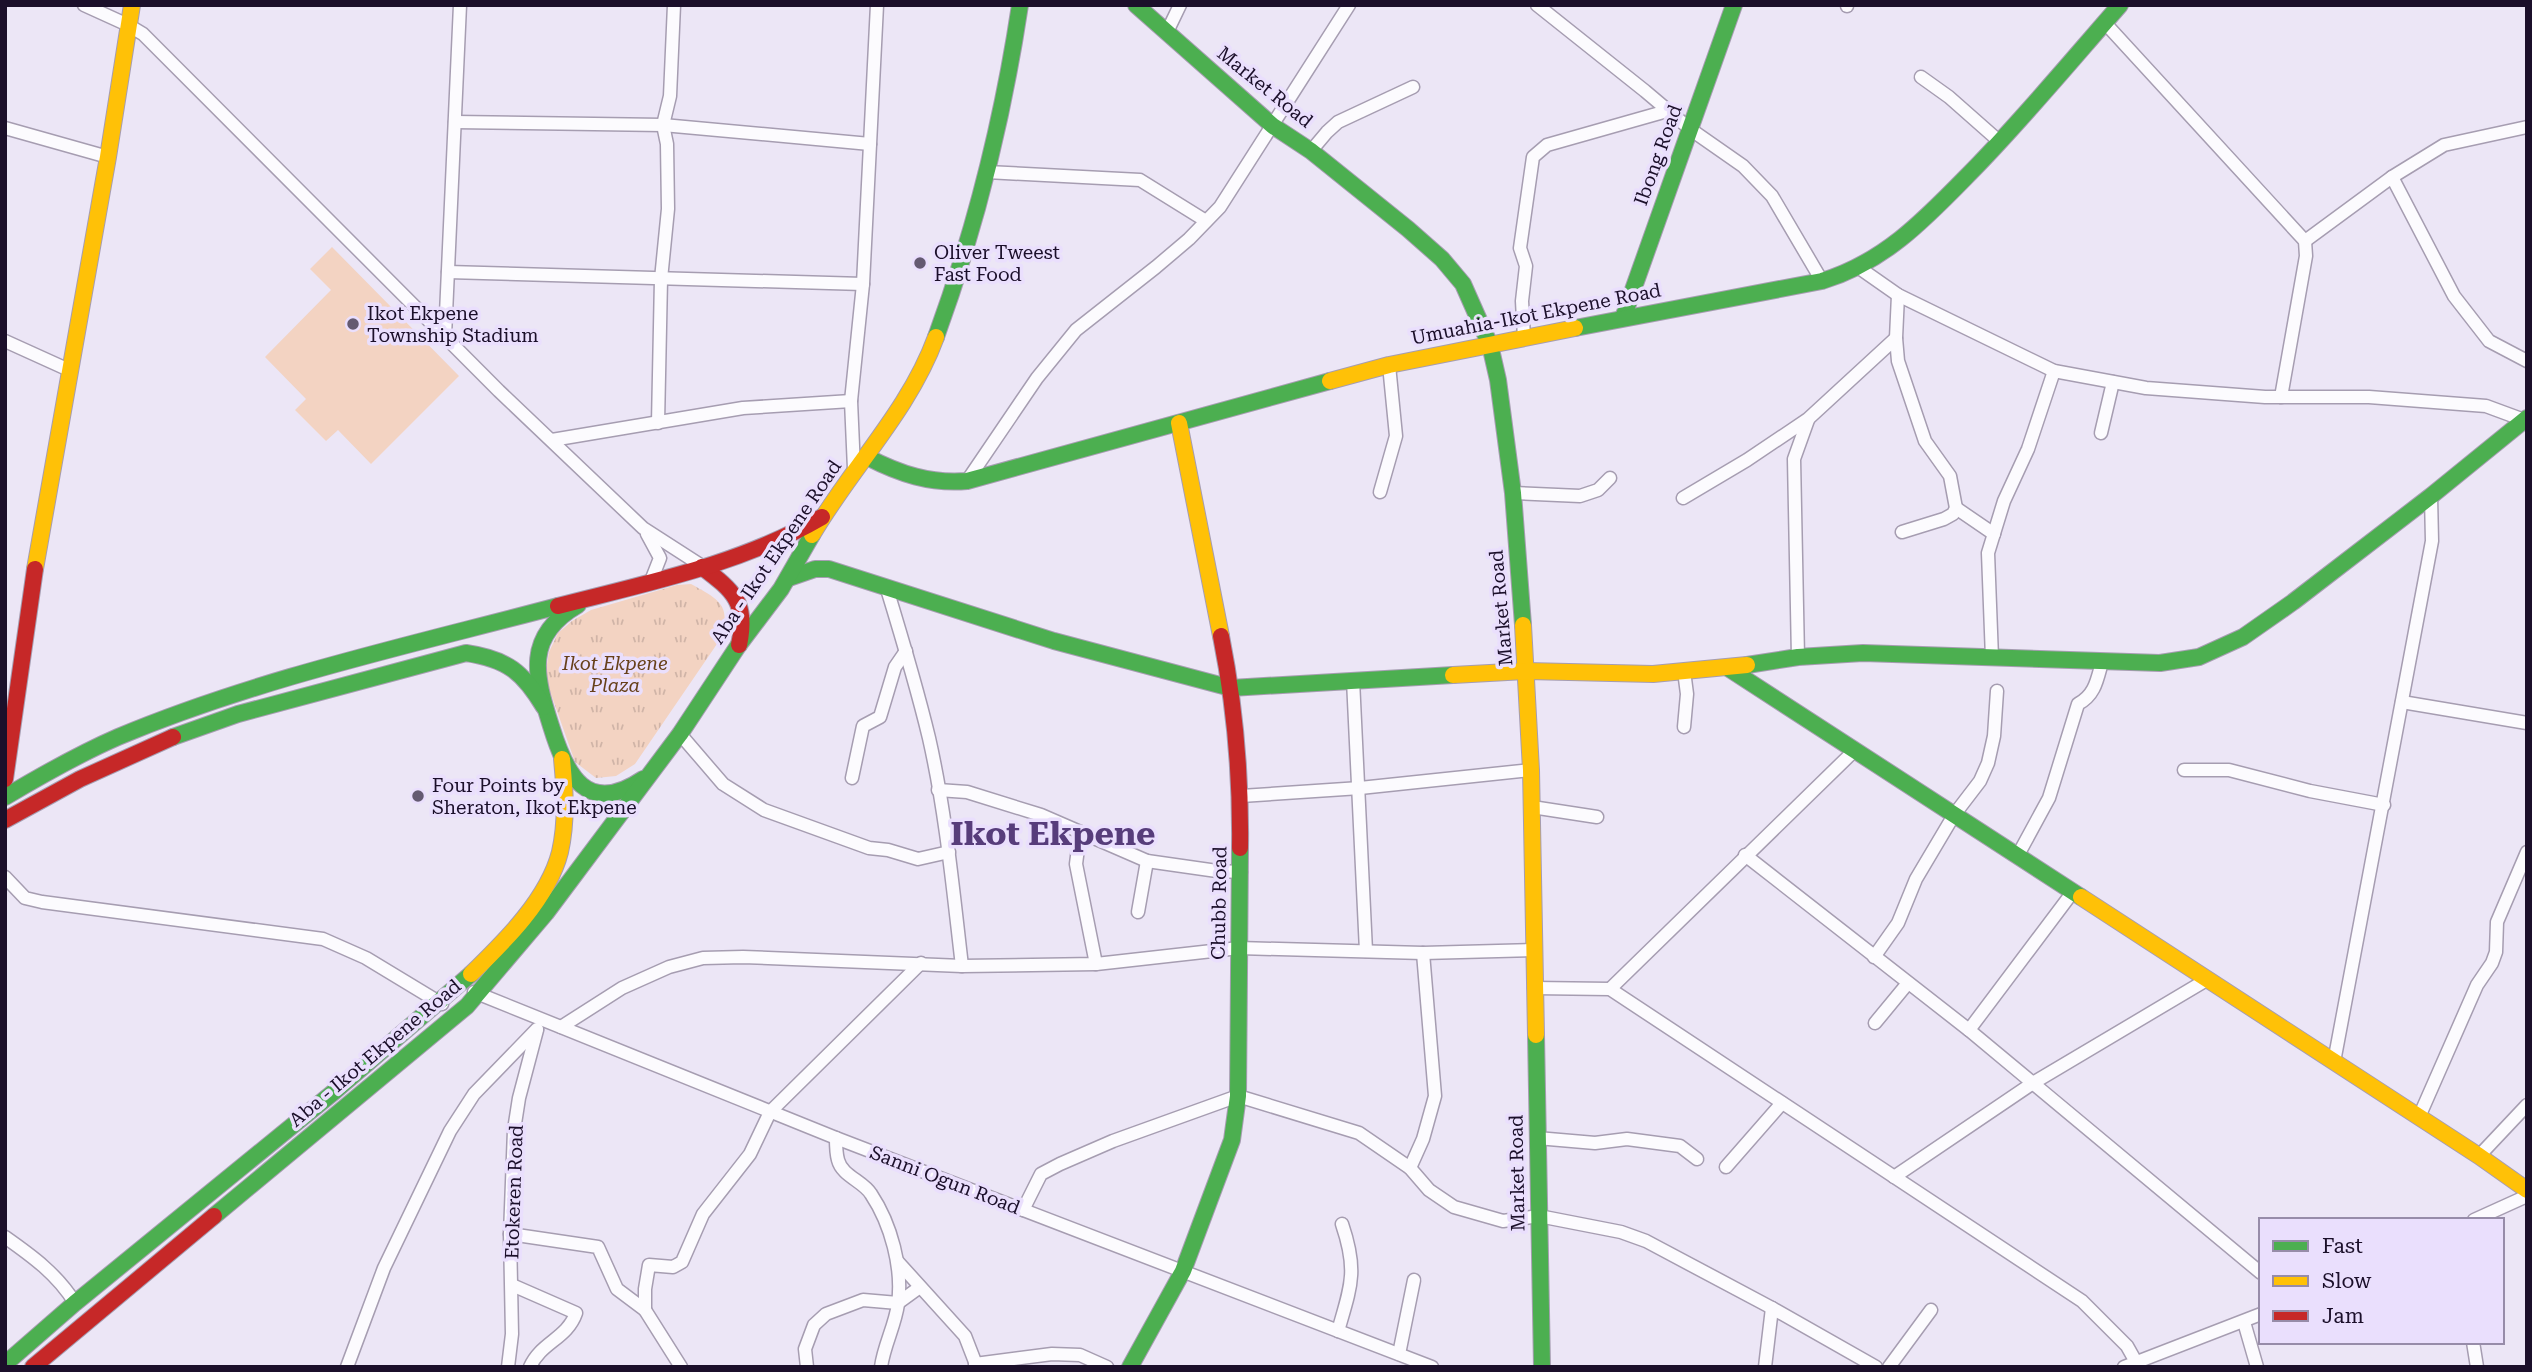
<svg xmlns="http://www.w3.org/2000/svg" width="2532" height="1372" font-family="'Roboto Serif',serif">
	<defs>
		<pattern id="grass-tufts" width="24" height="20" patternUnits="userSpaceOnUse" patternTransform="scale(1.75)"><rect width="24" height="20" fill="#f3d3c2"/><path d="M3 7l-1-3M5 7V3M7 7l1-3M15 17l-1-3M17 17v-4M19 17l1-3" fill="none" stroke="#d0b4a7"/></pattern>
	</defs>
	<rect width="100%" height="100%" fill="#ece6f6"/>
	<path fill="url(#grass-tufts)" d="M691 584C720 600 733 606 719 641L635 764 616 776 596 778 575 762 545 677 549 652 558 633 572 621 591 610 677 585Z"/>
	<path fill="#f3d3c2" d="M332 247 459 376 371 464 338 430 326 441 295 410 306 399 265 357 331 290 310 269Z"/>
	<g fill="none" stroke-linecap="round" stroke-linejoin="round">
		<g stroke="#a69db1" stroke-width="15">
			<g id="street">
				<path d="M84 5 128 25 143 34 499 391 643 528 702 566"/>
				<path d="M1537 5 1645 91 1690 129 1743 166 1772 196 1822 281"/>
				<path d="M1847 5V6"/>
				<path d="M2105 23 2305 241 2306 256 2281 397"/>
				<path d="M1167 32 1180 5"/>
				<path d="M1921 77 1949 97 2000 142"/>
				<path d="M455 122 663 125 870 144"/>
				<path d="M5 128 108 157"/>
				<path d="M1311 151 1327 132 1338 122 1413 87"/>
				<path d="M987 172 1140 180 1206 221"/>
				<path d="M2392 177 2454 296 2489 341 2527 361"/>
				<path d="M2305 241 2392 177 2444 145 2527 127"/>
				<path d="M1858 267 1898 295 2054 371 2146 388 2265 397H2369L2486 406 2524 420"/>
				<path d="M448 272 863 284"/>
				<path d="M1898 295 1896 338 1898 361 1925 441 1950 476 1956 508 1953 514 1944 519 1902 532"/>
				<path d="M445 336 460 5"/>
				<path d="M1524 338 1522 301 1526 266 1520 248 1533 157 1547 145 1667 111"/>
				<path d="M5 341 69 370"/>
				<path d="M658 423 661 279 668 209 667 144 663 125 670 96 674 5"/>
				<path d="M2101 433 2113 382"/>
				<path d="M552 440 743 408 851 401"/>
				<path d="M854 469 851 401 863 284 877 5"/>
				<path d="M967 481 1037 378 1076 330 1156 267 1189 239 1220 207 1349 5"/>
				<path d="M1380 492 1396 436 1389 365"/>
				<path d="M1513 493 1580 496 1598 490 1610 478"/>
				<path d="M1683 498 1747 460 1808 419 1896 338"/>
				<path d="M1956 508 1994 534"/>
				<path d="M647 534 660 558 651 581"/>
				<path d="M887 589C902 638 917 688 929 738 946 813 953 890 962 966"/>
				<path d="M1798 657 1794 459 1808 420"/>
				<path d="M1992 658 1988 553 2004 501 2028 449 2054 371"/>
				<path d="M1353 680 1366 951"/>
				<path d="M2402 702 2527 723"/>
				<path d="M1684 727 1687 694 1684 671"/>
				<path d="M680 734 723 784 764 810 869 848 888 850 918 859 949 852"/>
				<path d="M2184 770H2229L2310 791 2384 805"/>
				<path d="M852 778 863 726 880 717 895 667 906 651"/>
				<path d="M938 790 967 792 1041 815 1147 861 1217 871 1241 872"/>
				<path d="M1241 796 1360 788 1531 770"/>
				<path d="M1532 807 1597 817"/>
				<path d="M1080 833 1076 864 1096 964"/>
				<path d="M1745 855 1969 1030 2261 1273"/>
				<path d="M2018 855 2049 798 2078 704C2095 695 2097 680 2102 662"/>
				<path d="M5 877 25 898 42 902 323 939 366 958 442 1004"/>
				<path d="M1138 912 1147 861"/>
				<path d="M1874 957 1898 923 1916 879 1954 815 1980 781 1988 763 1994 736 1997 691"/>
				<path d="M1534 988 1610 989 2082 1301 2127 1346 2136 1362"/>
				<path d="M1610 989 1855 750"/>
				<path d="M474 992 836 1138 1432 1367"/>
				<path d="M1875 1023 1908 983"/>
				<path d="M561 1027 622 988 669 967 703 958 743 957 962 966 1096 964 1239 948 1423 953 1534 950"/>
				<path d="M1969 1030 2072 893"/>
				<path d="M2334 1062 2432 541 2431 496"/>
				<path d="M2419 1117 2477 985 2492 963 2496 952 2497 922 2527 852"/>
				<path d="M836 1138C836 1145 836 1153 838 1160 842 1176 863 1181 871 1194 891 1224 903 1268 898 1304 895 1326 884 1345 881 1367"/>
				<path d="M1537 1138 1595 1143 1627 1139 1680 1146 1697 1159"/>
				<path d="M2479 1156 2527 1105"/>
				<path d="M1726 1167 1782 1103"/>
				<path d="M1410 1168 1423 1139 1435 1096 1423 953"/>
				<path d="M1894 1177 2033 1083 2208 979"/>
				<path d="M1023 1210 1041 1174 1060 1164 1113 1141 1238 1096 1359 1133 1410 1168 1429 1190 1454 1207 1503 1221 1539 1216 1621 1232 1646 1241 1772 1308 1876 1367"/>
				<path d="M2474 1220 2527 1196"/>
				<path d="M510 1234 598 1247 617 1289 645 1310 681 1367"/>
				<path d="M5 1237C32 1256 57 1274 75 1303"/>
				<path d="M898 1262 965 1336 977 1367"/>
				<path d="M512 1285 576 1313C567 1339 541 1342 530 1367"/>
				<path d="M645 1310V1289L649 1265 673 1267 682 1262 703 1214 750 1154 770 1112 921 963"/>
				<path d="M2244 1322 2257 1367"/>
				<path d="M1338 1331C1351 1286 1358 1271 1342 1224"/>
				<path d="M2473 1342 2477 1367"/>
				<path d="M1399 1354 1414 1280"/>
				<path d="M975 1364 1052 1354 1080 1355 1107 1367"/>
				<path d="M347 1367 384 1268 450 1131 474 1094 537 1029"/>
				<path d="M508 1367 512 1334 510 1234 514 1130 519 1098 537 1030"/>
				<path d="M807 1367 805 1349 814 1325 826 1314 863 1300 898 1303 920 1287"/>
				<path d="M1765 1367 1772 1308"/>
				<path d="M1889 1367 1931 1310"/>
				<path d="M2124 1367 2261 1314"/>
			</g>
		</g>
		<g stroke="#a69db1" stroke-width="18">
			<g id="fast">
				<path d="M1136 5 1273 126 1311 151 1408 229 1442 259 1463 284 1490 345 1498 380 1513 493 1523 625"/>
				<path d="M1623 318 1734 5"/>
				<path d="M1575 328 1822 281C1885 262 1926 218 1971 172 2023 119 2071 61 2120 5"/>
				<path d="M936 337C975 230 1003 118 1020 5"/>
				<path d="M867 457C900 474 930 484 967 481L1330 381"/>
				<path d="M789 578 815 569H829L1054 641 1231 688 1453 675"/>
				<path d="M578 605C524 636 535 676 551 726 566 775 587 817 643 779"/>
				<path d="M1747 665 1798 657 1863 653 2160 663 2199 657 2243 637 2293 602 2431 496 2527 418"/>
				<path d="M1728 668 2081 897"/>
				<path d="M173 737 238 714 466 653C507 659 523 672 544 707"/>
				<path d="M5 797C42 775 79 754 118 737 259 678 411 645 558 606"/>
				<path d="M1536 1035 1542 1367"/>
				<path d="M214 1216 467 1006 546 913 680 734 738 646 781 589 812 535"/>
				<path d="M5 1364 75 1303 335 1091 471 974"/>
				<path d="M1130 1367 1183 1271 1232 1140 1238 1096 1240 848"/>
			</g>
		</g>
		<g stroke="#a69db1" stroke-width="18">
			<g id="slow">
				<path d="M1330 381 1389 365 1575 328"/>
				<path d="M1179 423 1221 636"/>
				<path d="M812 535C851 468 909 411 936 337"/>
				<path d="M35 569 108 157 132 5"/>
				<path d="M1523 625 1531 770 1536 1035"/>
				<path d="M1453 675 1527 671 1653 674 1747 665"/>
				<path d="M2081 897 2479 1156 2527 1190"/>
				<path d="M471 974C505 941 548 899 560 852 567 821 565 790 562 759"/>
			</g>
		</g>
		<g stroke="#a69db1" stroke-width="18">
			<g id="jam">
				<path d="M702 567C734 591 748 603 739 645"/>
				<path d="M558 606C647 583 742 564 822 517"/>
				<path d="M1221 636C1235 706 1241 776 1240 848"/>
				<path d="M5 779 35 569"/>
				<path d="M5 820 80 779 173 737"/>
				<path d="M33 1367 214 1216"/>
			</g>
		</g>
		<use href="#street" stroke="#fcfbfe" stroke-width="12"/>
		<use href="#fast" stroke="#4caf50" stroke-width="16"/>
		<use href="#slow" stroke="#ffc107" stroke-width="16"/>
		<use href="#jam" stroke="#c62828" stroke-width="16"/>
	</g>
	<g fill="#645a71" stroke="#eadffd" stroke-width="2.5">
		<circle cx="920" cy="263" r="7"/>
		<circle cx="353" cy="324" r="7"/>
		<circle cx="418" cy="796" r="7"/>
	</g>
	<g text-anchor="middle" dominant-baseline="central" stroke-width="7" stroke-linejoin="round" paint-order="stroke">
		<g font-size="19" fill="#1b0f2a" stroke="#eadffd">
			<text transform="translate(1265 87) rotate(39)">Market Road</text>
			<text transform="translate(1658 155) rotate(-70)">Ibong Road</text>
			<text transform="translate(1536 314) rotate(-11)">Umuahia-Ikot Ekpene Road</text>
			<text transform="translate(776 552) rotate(-56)">Aba - Ikot Ekpene Road</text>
			<text transform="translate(1501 608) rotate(-95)">Market Road</text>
			<text transform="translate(1219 903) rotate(-89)">Chubb Road</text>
			<text transform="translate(375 1053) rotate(-40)">Aba - Ikot Ekpene Road</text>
			<text transform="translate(1517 1173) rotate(-91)">Market Road</text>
			<text transform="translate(945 1180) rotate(21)">Sanni Ogun Road</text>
			<text transform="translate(514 1192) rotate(-88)">Etokeren Road</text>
		</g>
		<g font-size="19" fill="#1b0f2a" stroke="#eadffd" text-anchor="start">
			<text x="934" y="252">Oliver Tweest<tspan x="934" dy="22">Fast Food</tspan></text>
			<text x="367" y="313">Ikot Ekpene<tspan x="367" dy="22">Township Stadium</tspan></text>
			<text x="432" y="785">Four Points by<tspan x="432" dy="22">Sheraton, Ikot Ekpene</tspan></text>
		</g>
		<g font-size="19" font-style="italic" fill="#67401a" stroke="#eadffd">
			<text x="615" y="663">Ikot Ekpene<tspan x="615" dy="22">Plaza</tspan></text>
		</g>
		<g font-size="33" font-weight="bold" fill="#573d7b" stroke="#eadffd">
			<text x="1053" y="833">Ikot Ekpene</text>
		</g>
	</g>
	<rect width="2532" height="1372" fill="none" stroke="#1b0f2a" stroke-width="14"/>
	<rect x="2259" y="1218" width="245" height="126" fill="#eadffd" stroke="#978ca9" stroke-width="2"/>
	<rect x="2273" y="1241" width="35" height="10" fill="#4caf50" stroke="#978ca9" stroke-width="2"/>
	<text x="2322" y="1253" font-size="21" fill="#1b0f2a">Fast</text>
	<rect x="2273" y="1276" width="35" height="10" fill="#ffc107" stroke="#978ca9" stroke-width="2"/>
	<text x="2322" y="1288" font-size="21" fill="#1b0f2a">Slow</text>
	<rect x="2273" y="1311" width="35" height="10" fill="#c62828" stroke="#978ca9" stroke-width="2"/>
	<text x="2322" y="1323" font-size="21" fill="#1b0f2a">Jam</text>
</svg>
